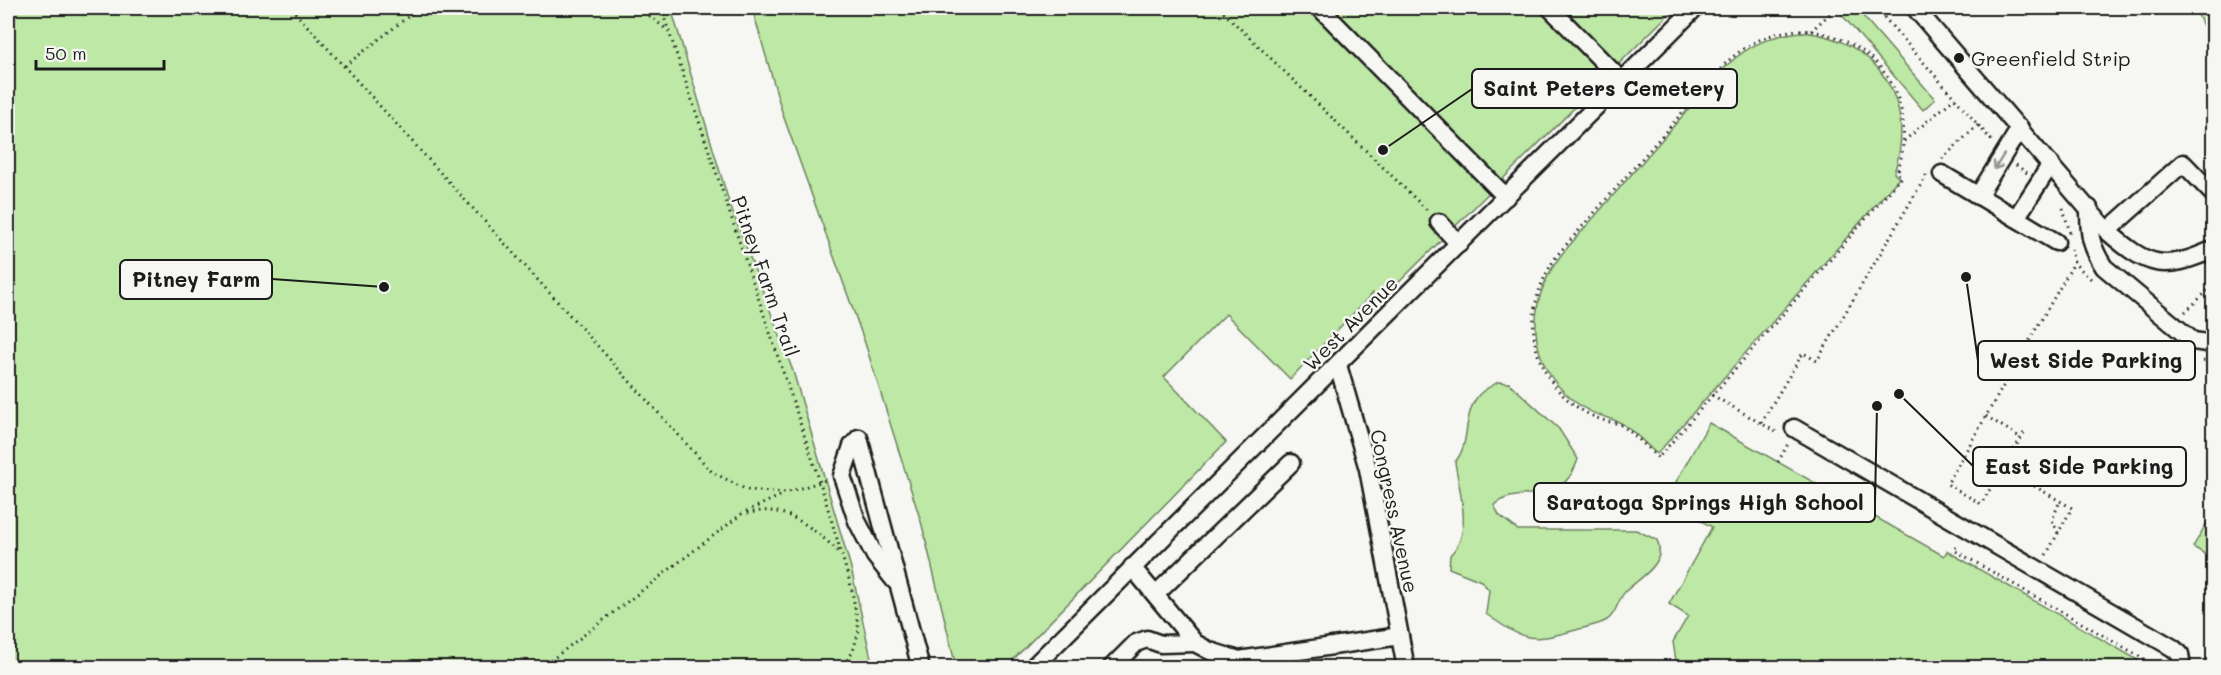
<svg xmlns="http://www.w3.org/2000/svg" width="2221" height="675" font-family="Mali,sans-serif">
	<rect width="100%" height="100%" fill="#f6f6f2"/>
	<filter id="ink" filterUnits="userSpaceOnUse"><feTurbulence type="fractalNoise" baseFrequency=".0167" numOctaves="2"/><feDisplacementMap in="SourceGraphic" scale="12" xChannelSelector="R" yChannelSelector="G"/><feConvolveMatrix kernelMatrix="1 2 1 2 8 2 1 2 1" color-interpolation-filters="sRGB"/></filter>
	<g filter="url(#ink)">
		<g fill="#bde8a5" stroke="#6c8260" stroke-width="1.5">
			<path d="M8 8H671L729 202 793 371 851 568 873 667H8Z"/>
			<path d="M752 8H1675L1381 300 1373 293 1290 379 1226 314 1164 377 1226 442 1005 668 956 667 922 525 865 343 783 115Z"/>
			<path d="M1838 8H1856L1935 99 1923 110 1837 9Z"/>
			<path d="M2195 8H2213V45L2211 44Z"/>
			<path d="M1801 32C1877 38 1918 101 1894 173L1899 178 1657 454C1647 446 1631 427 1619 422 1603 416 1588 413 1574 401 1525 362 1526 302 1561 255L1727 65C1749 45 1771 35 1801 32Z"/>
			<path d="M1498 382 1509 383 1559 429 1578 459C1562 510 1521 483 1494 505L1499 515 1518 530H1636L1657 540C1667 564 1643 575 1627 590 1617 598 1618 613 1607 620 1599 625 1585 627 1576 630 1529 643 1525 641 1486 614L1489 590 1481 581 1449 568 1450 555C1474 532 1459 491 1455 462 1471 444 1462 416 1478 396 1482 390 1492 386 1498 382Z"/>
			<path d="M1709 423 1944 556 1947 551 2138 660 2135 667H1677L1673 642 1688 616 1669 604 1712 527 1666 500Z"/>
			<path d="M2213 512 2214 559H2213L2193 547Z"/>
		</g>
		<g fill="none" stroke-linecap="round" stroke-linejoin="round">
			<g stroke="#1c1c1c" stroke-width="21">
				<g id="minor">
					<path d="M1320 8 1506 197"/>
					<path d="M1550 8 1622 81"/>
					<path d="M1915 8 2107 231C2148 267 2163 272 2214 249"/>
					<path d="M1942 174 2056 242"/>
					<path d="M1978 196 2020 128"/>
					<path d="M2089 208C2089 234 2090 245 2104 267L2193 341 2214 344"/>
					<path d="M2016 218 2051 164"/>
					<path d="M1439 222 1459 244"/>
					<path d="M2107 231 2183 163 2214 195"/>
					<path d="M1338 365 1368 469 1406 668"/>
					<path d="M1794 428 2173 648 2180 654 2182 668"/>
					<path d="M859 438 921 668"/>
					<path d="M859 438 852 446 842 476 857 521 875 556 895 581"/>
					<path d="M1132 567 1195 643 1210 651 1239 660 1400 636"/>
					<path d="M1156 594 1291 463"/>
					<path d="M1032 668 1695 8"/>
					<path d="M1111 668 1136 643 1147 639 1161 644 1195 643"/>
				</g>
			</g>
			<g stroke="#1c1c1c" stroke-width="3" stroke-dasharray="1.5 4.5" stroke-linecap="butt">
				<path d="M291 8 712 472 747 490 785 493 826 480"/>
				<path d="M640 8 666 29"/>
				<path d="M661 8 820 482 851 586 859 630 853 651 842 668"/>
				<path d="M1219 8 1429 212"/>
				<path d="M1876 8 1993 142"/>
				<path d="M1800 30C1877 35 1921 99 1897 173L1902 177 1658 458C1647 448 1631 430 1619 424 1616 423 1610 422 1606 421 1595 418 1583 412 1573 404 1523 365 1523 301 1559 253L1725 64C1747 43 1770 32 1800 30Z"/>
				<path d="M1811 31 1836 8"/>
				<path d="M345 66 419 8"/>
				<path d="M1904 141 1955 98"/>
				<path d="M1942 159 1978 125"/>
				<path d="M2016 165 2027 173"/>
				<path d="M2063 208 2070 233"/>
				<path d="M2071 249 2074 263 2091 279"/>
				<path d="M2185 312 2214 285"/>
				<path d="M2203 361 2214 363"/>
				<path d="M1712 395 1778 433"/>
				<path d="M1986 416 2021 438"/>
				<path d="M1761 423 1803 353 1817 361 1927 174"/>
				<path d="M2024 433 1981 504 1947 484 2074 263"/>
				<path d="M1778 462 1789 442"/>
				<path d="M2003 468 2072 508 2046 555"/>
				<path d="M747 513C755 512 764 510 771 511 797 514 821 535 839 552"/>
				<path d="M2058 533 2052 520 2060 501"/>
				<path d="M1956 547 1954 550 2160 668"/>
				<path d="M541 668 743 513 784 494"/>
			</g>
			<use href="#minor" stroke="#f6f6f2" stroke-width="16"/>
		</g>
		<defs><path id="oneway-shaft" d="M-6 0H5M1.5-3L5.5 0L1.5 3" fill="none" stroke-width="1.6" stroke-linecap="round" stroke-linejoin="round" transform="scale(1.5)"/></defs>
		<use stroke="#949492" href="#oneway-shaft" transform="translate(1999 162) rotate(122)"/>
	</g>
	<circle fill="#1c1c1c" stroke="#f6f6f2" stroke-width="2" cx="1959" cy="58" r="6"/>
	<g text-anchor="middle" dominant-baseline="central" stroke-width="5" stroke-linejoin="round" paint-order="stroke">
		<g font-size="20" fill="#1c1c1c" stroke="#f6f6f2" text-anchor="start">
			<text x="1971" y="58">Greenfield Strip</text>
		</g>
		<g font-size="20" fill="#1c1c1c" stroke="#f6f6f2">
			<text transform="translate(766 276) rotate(71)">Pitney Farm Trail</text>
			<text transform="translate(1350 323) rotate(-45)">West Avenue</text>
			<text transform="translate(1395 511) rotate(78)">Congress Avenue</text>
		</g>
	</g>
	<path fill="none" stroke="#1c1c1c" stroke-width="2" d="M1383 150L1472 89M384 287L272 279M1966 277L1978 361M1899 394L1973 466M1877 406L1875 502"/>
	<g fill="#1c1c1c" stroke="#f6f6f2" stroke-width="2">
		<circle cx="1383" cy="150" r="6"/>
		<circle cx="384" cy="287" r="6"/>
		<circle cx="1966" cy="277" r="6"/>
		<circle cx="1899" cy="394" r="6"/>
		<circle cx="1877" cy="406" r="6"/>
	</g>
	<g fill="#f6f6f2" stroke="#1c1c1c" stroke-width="2">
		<rect x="1472" y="69" width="265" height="39" rx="6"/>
		<rect x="120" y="260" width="152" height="39" rx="6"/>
		<rect x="1978" y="341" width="217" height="39" rx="6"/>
		<rect x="1973" y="447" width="213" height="39" rx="6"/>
		<rect x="1534" y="483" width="341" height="39" rx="6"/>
	</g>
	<g font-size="21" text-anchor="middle" font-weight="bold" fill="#1c1c1c">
		<text x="1604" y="96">Saint Peters Cemetery</text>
		<text x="196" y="287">Pitney Farm</text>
		<text x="2086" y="368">West Side Parking</text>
		<text x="2079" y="474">East Side Parking</text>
		<text x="1705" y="510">Saratoga Springs High School</text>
	</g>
	<rect width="2221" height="675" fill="none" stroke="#f6f6f2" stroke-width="30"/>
	<rect x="15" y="15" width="2191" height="645" fill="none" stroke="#1c1c1c" stroke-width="2" filter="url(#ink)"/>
	<path d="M36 60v9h128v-9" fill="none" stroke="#1c1c1c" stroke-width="3"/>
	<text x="45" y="60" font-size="18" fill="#1c1c1c" stroke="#f6f6f2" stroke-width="4.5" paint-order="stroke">50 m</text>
</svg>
